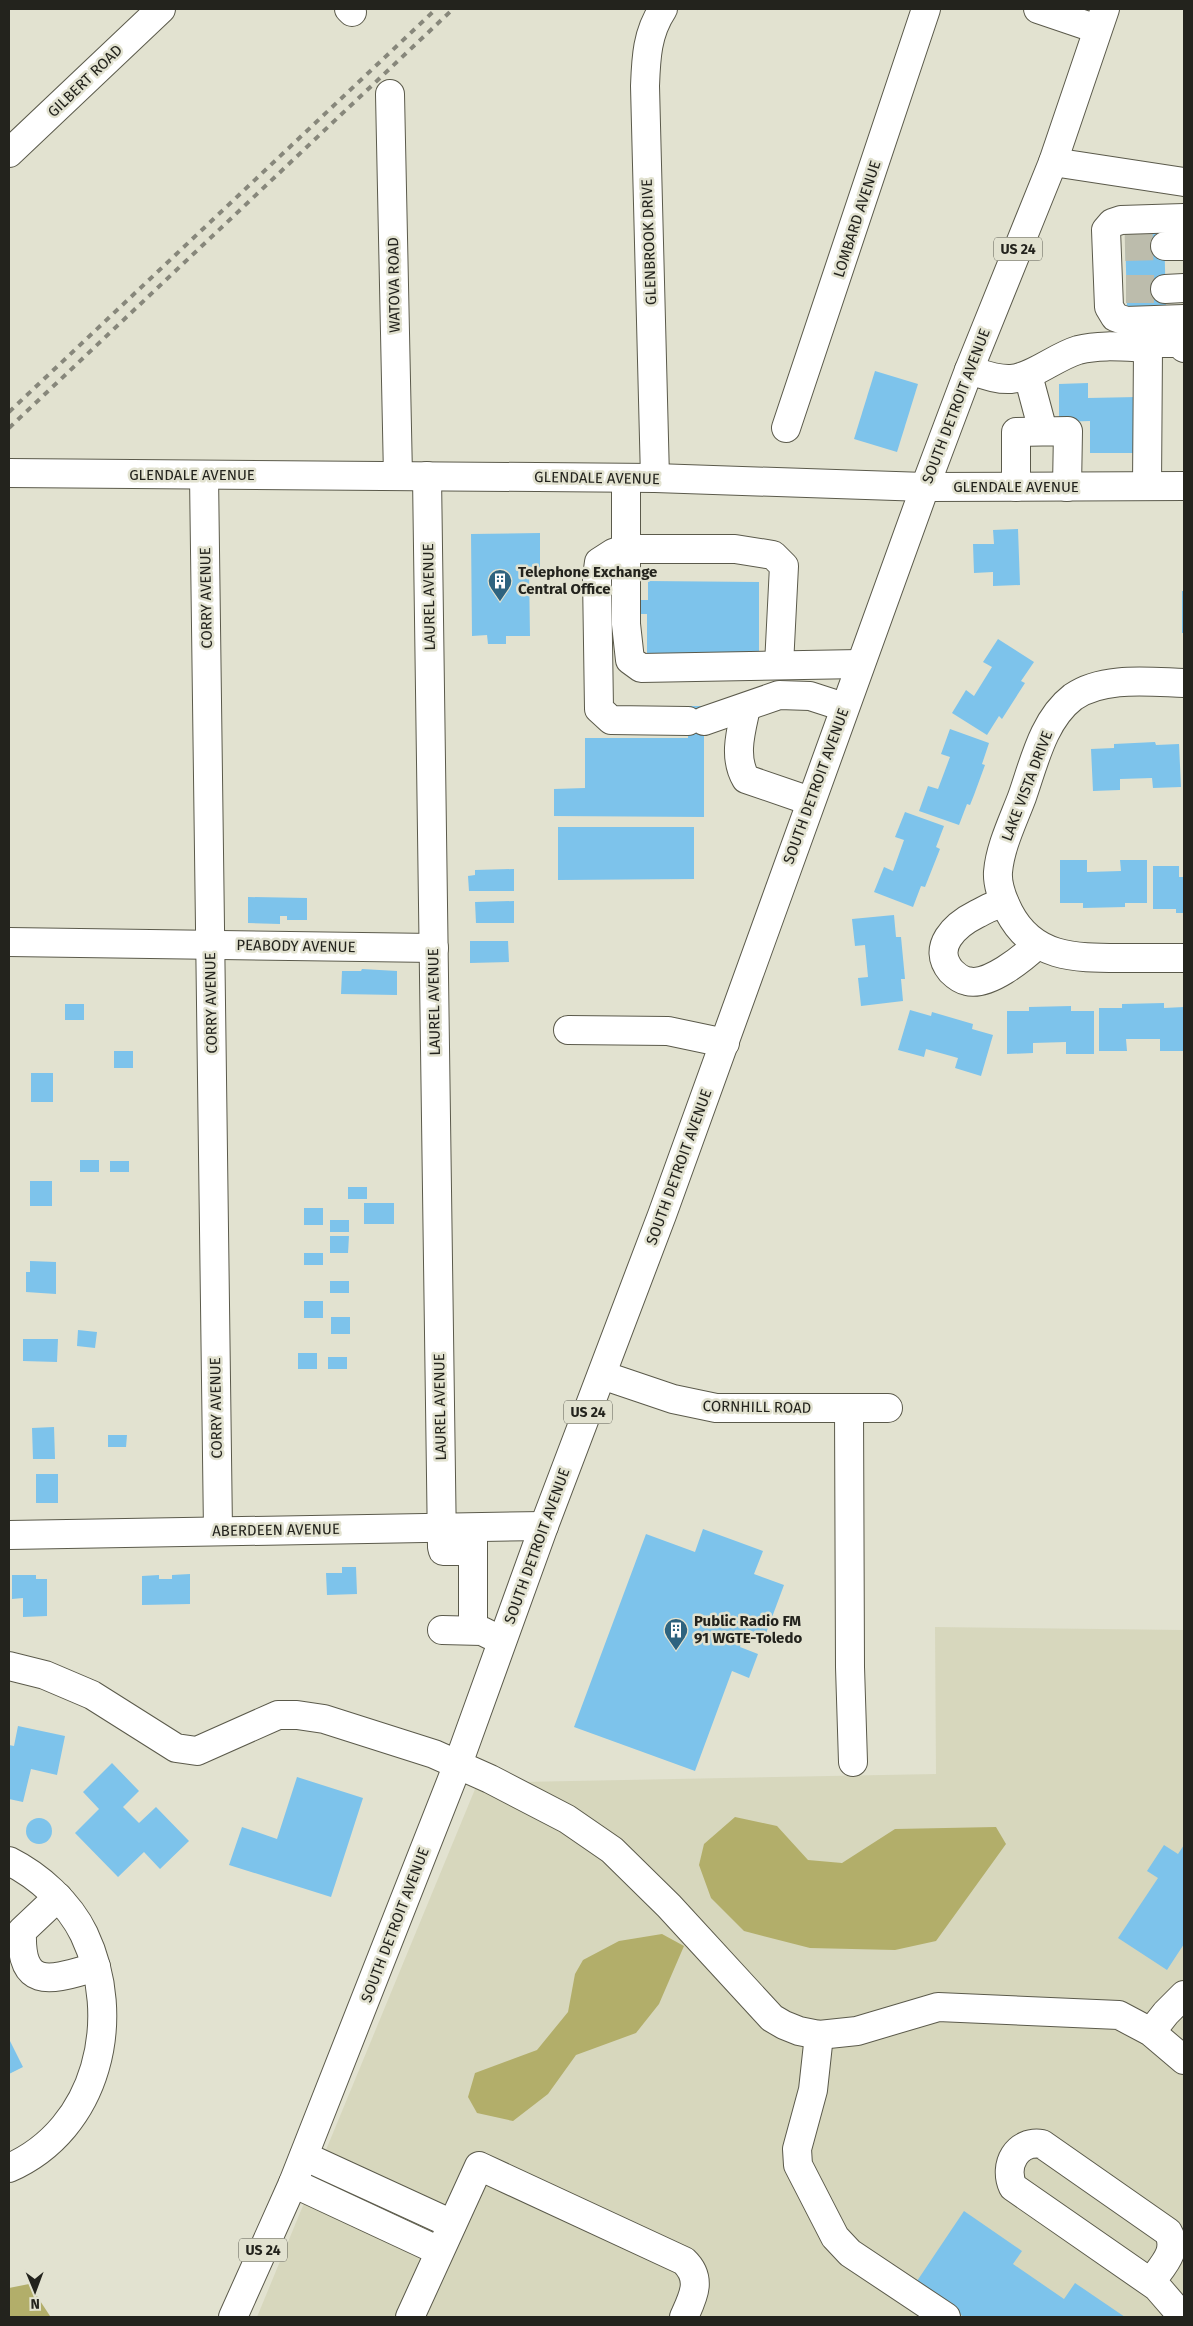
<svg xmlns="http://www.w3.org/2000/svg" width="1193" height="2326" font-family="'Fira Sans',sans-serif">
	<rect width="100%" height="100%" fill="#e2e2d0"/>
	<path fill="#d7d7bd" d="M935 1627 1184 1630V2317H257L485 1765 520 1782 936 1774Z"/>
	<g fill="#b2ae6a">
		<path d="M735 1817 777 1826 808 1860 842 1863 895 1829 996 1827 1006 1844 936 1941 895 1950 810 1948 744 1931 711 1898 699 1865 704 1844Z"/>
		<path d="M662 1934 684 1946 659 2004 636 2033 576 2055 548 2094 513 2121 477 2113 468 2097 475 2073 537 2050 568 2012 575 1974 583 1960 619 1941Z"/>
		<path d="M29 2284 50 2316 51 2317H9V2288Z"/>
	</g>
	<g fill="#7dc3eb">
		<path d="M1164 228 1166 309H1127L1125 229Z"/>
		<path d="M875 371 918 384 897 452 854 439Z"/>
		<path d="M1088 383V398L1137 397 1138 453H1090V421L1059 422V384Z"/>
		<path d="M1018 529 1020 585 993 586V572L974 573 973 544H994L993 530Z"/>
		<path d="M540 533V569H529L530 636H506V644H488L487 635 472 636 471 534Z"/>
		<path d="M648 581 759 582V655L647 654V614H631V600H648Z"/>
		<rect x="1182" y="591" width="2" height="42"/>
		<path d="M998 639 1034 662 1021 681 1025 683 1002 719 999 716 987 735 952 713 966 690 974 696 992 667 983 662Z"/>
		<path d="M688 706H704V817L554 816V789L585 788V738H688Z"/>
		<path d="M950 729 989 743 982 764 985 765 974 795 970 805 967 804 959 825 919 811 928 786 938 789 950 757 941 754Z"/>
		<path d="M1155 742 1156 745 1179 744 1181 787 1153 788 1152 778 1120 779V790L1093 791 1091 749 1114 748V744Z"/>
		<path d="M905 812 944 826 936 847 940 849 925 887 921 886 913 907 874 892 884 867 893 871 904 840 895 837Z"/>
		<path d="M558 827H694V879L558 880Z"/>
		<path d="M1060 860H1087V872L1121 871 1120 860H1147V903H1125V907L1083 908V903H1060Z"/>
		<path d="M1153 866H1179V877H1184V913H1176V909H1153Z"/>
		<path d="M514 869V891H469L468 876 475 875V870Z"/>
		<path d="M248 897 307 898V920H287V916H280V924L248 923Z"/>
		<path d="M514 901V923H476L475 902Z"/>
		<path d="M894 915 896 937H901L905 979H901L903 1001 861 1006 858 978 868 977 865 945 855 946 852 919Z"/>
		<path d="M470 941H508L509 962 470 963Z"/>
		<path d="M362 969 397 971V995L341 994 342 971H361Z"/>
		<path d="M1164 1003V1008L1184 1007V1051H1160V1039H1126L1127 1051H1099V1008H1122V1004Z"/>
		<rect x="65" y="1004" width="19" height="16"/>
		<path d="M1071 1006V1011H1094V1054H1066V1042L1033 1043V1053L1007 1054V1011H1029V1007Z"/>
		<path d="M910 1010 931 1016 932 1012 973 1024 972 1029 993 1035 981 1076 955 1068 958 1058 926 1049 924 1057 898 1050Z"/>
		<rect x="114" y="1051" width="19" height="17"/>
		<rect x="31" y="1073" width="22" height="29"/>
		<rect x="80" y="1160" width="19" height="12"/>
		<rect x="110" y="1161" width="19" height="11"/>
		<rect x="30" y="1181" width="22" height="25"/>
		<rect x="348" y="1187" width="19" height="12"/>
		<rect x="364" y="1203" width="30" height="21"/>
		<rect x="304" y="1208" width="19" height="17"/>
		<rect x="330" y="1220" width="19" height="12"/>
		<path d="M330 1236H349L348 1253H330Z"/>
		<rect x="304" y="1253" width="19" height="12"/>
		<path d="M30 1261 56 1262V1294L26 1292V1272H30Z"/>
		<rect x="330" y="1281" width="19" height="12"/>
		<rect x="304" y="1301" width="19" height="17"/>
		<rect x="331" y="1317" width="19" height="17"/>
		<path d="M78 1330 97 1332 95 1348 77 1346Z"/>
		<path d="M23 1339H58L57 1362 23 1361Z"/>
		<rect x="298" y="1353" width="19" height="16"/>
		<rect x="328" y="1357" width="19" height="12"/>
		<path d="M54 1427 55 1459H33L32 1428Z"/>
		<path d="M108 1435H127L126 1447H108Z"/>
		<rect x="36" y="1474" width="22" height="29"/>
		<path d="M703 1529 763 1551 754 1574 784 1585 765 1636 746 1629 740 1647 758 1654 749 1678 732 1671 695 1771 574 1727 646 1534 695 1552Z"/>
		<path d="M342 1567H356L357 1594 327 1595 326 1573H342Z"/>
		<path d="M190 1574V1604L142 1605V1576L159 1575V1579H172V1575Z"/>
		<path d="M12 1575H36V1579H47V1616L23 1617V1598L12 1599Z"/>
		<path d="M18 1726 65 1736 57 1775 31 1769 23 1802 9 1799V1745L14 1746Z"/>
		<path d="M112 1763 139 1791 123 1807 139 1823 156 1807 189 1841 160 1869 144 1852 118 1877 75 1833 99 1809 83 1792Z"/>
		<path d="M297 1777 363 1798 331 1897 229 1865 242 1827 277 1839Z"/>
		<circle cx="39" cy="1831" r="13"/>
		<path d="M1164 1845 1178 1854 1184 1845V1944L1167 1970 1118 1938 1158 1878 1147 1871Z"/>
		<path d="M9 2039 23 2067 9 2074Z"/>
		<path d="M964 2211 1022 2251 1013 2264 1064 2299 1075 2283 1125 2317H964L915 2284Z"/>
	</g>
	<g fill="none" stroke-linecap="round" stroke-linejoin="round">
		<g stroke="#bcbcac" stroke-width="28" stroke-dasharray="28 14" stroke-linecap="butt">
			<path d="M1125 247 1165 246"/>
			<path d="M1126 289H1165"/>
		</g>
		<g stroke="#5b5a4b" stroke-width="30">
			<g id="minor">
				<path d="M349 9 352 12"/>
				<path d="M1038 9 1097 29"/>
				<path d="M390 94 398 476"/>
				<path d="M9 153 161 9"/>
				<path d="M1053 162 1184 182"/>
				<path d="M1184 218 1121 220 1112 223 1106 230 1109 307 1115 317 1126 321 1184 319"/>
				<path d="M1165 246H1184"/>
				<path d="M1165 289 1184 288"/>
				<path d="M969 370C982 374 997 380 1011 379 1033 377 1055 357 1078 350 1100 344 1126 347 1148 348"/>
				<path d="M1028 375 1043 431"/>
				<path d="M786 428 926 9"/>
				<path d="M204 475 218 1531"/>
				<path d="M427 476 442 1547 443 1551H473"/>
				<path d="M626 478V624L630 660 641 668 860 664"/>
				<path d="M655 478 645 86C646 58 647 33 663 9"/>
				<path d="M1147 486 1148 348 1155 343H1182L1184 348"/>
				<path d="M1016 487V432L1068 431 1067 487"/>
				<path d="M1184 683C1150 682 1103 676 1073 697 1043 720 1034 763 1022 797 1013 821 1000 847 998 872 997 886 1003 900 1009 912 1033 958 1074 958 1120 958 1141 958 1163 958 1184 958"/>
				<path d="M746 708C741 731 733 757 746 779L810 801"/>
				<path d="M688 721 611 720 599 709 597 577 599 562 613 553 625 549H735L773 555 784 566 779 665"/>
				<path d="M704 721 779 695 810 696 844 707"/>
				<path d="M1005 904C994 904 987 909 977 914 955 925 931 947 951 971 955 975 961 980 967 981 988 987 1023 958 1037 945"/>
				<path d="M9 942 434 948"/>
				<path d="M568 1030 668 1031 725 1043"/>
				<path d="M602 1375 673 1399 716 1408H888"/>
				<path d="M849 1408 850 1667 853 1762"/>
				<path d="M9 1535 544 1526"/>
				<path d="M442 1630 482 1631 490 1635"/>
				<path d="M473 1630V1534"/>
				<path d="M9 1666 45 1675 92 1695 176 1748 197 1751 278 1715H297L324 1719 434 1754 490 1779 567 1819 612 1850 669 1906 772 2018 784 2025 799 2031 819 2035 857 2031 938 2007 1119 2015 1151 2032 1184 2060"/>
				<path d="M9 1861C39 1876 69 1903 84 1934 124 2018 98 2129 9 2168"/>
				<path d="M58 1897 22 1931C20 1993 53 1979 96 1967"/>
				<path d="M1151 2032 1166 2013 1184 1995"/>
				<path d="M819 2035 813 2090 797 2149 798 2165 835 2237 850 2253 946 2317"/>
				<path d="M304 2156 452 2224"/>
				<path d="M293 2183 439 2251"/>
				<path d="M1151 2282C1162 2266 1179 2251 1168 2232L1042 2144C1017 2140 1003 2165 1013 2187L1157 2287 1183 2317"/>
				<path d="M410 2317 479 2166 684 2261C703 2279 693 2297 684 2317"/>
			</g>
		</g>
		<g stroke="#5b5a4b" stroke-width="30">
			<g id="major">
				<path d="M9 473 655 478 925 487 1184 486"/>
				<path d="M233 2317 293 2183 458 1764 544 1526 662 1215 925 487 969 370 1053 162 1105 9"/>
			</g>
		</g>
		<use href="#minor" stroke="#fff" stroke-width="28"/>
		<use href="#major" stroke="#fff" stroke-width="28"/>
		<g stroke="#87877b" stroke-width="4" stroke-dasharray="6 6" stroke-linecap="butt">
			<path d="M9 412 436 9"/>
			<path d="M9 428 453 9"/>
		</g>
	</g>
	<defs>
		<g id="building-pin" transform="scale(1.25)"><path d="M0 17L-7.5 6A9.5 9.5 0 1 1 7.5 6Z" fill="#2e637f" stroke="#e2e2d0"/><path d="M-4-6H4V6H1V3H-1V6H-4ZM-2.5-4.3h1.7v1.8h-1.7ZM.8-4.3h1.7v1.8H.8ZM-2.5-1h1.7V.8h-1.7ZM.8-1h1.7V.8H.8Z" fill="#fff"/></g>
	</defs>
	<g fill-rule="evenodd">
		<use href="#building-pin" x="500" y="581"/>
		<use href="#building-pin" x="676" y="1630"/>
	</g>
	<g text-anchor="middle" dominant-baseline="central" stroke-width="5" stroke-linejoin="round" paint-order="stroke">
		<g fill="#e2e2d0" stroke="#5c5c53" stroke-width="1">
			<rect x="994" y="237.5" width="48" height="23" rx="4"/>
			<rect x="564" y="1400.5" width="48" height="23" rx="4"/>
			<rect x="239" y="2238.5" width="48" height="23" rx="4"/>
		</g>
		<g font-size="14" font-weight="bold" fill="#23231d">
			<text x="1018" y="249">US 24</text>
			<text x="588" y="1412">US 24</text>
			<text x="263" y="2250">US 24</text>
		</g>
		<g font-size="15" fill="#23231d" stroke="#e2e2d0">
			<text transform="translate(85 81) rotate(-44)">GILBERT ROAD</text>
			<text transform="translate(857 219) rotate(-72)">LOMBARD AVENUE</text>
			<text transform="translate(649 242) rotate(-92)">GLENBROOK DRIVE</text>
			<text transform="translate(394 285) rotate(-91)">WATOVA ROAD</text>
			<text transform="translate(956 406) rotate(-69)">SOUTH DETROIT AVENUE</text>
			<text x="192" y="475">GLENDALE AVENUE</text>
			<text transform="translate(597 478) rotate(1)">GLENDALE AVENUE</text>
			<text x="1016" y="487">GLENDALE AVENUE</text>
			<text transform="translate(429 597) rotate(-91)">LAUREL AVENUE</text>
			<text transform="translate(206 598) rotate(-91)">CORRY AVENUE</text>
			<text transform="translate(816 786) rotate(-70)">SOUTH DETROIT AVENUE</text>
			<text transform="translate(1027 786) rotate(-69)">LAKE VISTA DRIVE</text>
			<text transform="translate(296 946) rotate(1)">PEABODY AVENUE</text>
			<text transform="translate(434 1002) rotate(-91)">LAUREL AVENUE</text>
			<text transform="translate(211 1003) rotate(-91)">CORRY AVENUE</text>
			<text transform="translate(679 1167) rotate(-70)">SOUTH DETROIT AVENUE</text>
			<text transform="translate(440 1407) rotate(-91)">LAUREL AVENUE</text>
			<text transform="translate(757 1407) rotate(1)">CORNHILL ROAD</text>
			<text transform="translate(216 1408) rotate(-91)">CORRY AVENUE</text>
			<text transform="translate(276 1530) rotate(-1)">ABERDEEN AVENUE</text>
			<text transform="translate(537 1546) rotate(-70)">SOUTH DETROIT AVENUE</text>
			<text transform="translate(395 1925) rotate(-69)">SOUTH DETROIT AVENUE</text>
		</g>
		<g font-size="15" font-weight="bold" fill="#23231d" stroke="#e2e2d0" text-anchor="start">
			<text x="518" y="572">Telephone Exchange<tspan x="518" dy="17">Central Office</tspan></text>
			<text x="694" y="1621">Public Radio FM<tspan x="694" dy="17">91 WGTE-Toledo</tspan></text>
		</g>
	</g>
	<rect width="1193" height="2326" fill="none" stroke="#23231d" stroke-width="20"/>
	<g transform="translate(35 2291) rotate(179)" stroke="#e2e2d0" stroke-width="4" paint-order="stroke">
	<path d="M0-4L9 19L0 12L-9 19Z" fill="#23231d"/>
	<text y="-8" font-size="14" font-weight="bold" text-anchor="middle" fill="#23231d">N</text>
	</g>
</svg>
